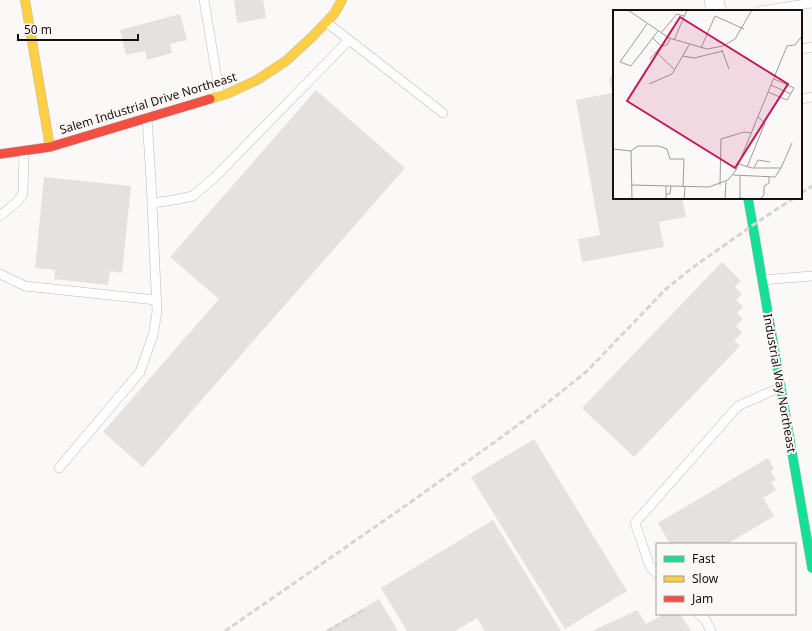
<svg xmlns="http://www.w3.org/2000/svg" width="812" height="631" font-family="'Noto Sans',sans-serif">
	<rect width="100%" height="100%" fill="#fbf9f7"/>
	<g fill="#e4e1de">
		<path d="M234 0H263L266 18 237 23Z"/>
		<path d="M180 14 187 40 170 44 172 53 147 60 145 51 126 55 120 30Z"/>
		<path d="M614 76V198H682L686 217 659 222 664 247 582 262 578 239 600 235 576 100 612 93 609 77Z"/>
		<path d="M316 90 405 168 143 467 103 432 219 299 170 257Z"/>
		<path d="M44 177 131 186 122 273 110 271 108 285 54 279 55 270 35 268Z"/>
		<path d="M722 262 741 281 735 287 742 294 736 300 743 307 737 313 743 319 736 326 742 333 734 341 740 346 634 457 582 408Z"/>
		<path d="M534 439 627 591 565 629 471 477Z"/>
		<path d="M768 458 774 469 771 471 776 480 771 482 776 490 763 498 774 516 727 544H670L658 523Z"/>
		<path d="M493 520 561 631H485L477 618 455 631H407L381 588Z"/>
		<path d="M379 599 398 631H326Z"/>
		<path d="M637 610 646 624 664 614H680L691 631H592Z"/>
	</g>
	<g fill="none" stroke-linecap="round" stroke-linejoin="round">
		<g stroke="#beb9b7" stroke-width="10">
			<g id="lane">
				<path d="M204 0 220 96"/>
				<path d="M760 11 812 3"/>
				<path d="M326 22 443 113"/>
				<path d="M801 49 812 47"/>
				<path d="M801 99 812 97"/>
				<path d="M152 203 174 200 193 196 215 177 349 40"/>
				<path d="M0 216 17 202 23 194 24 151"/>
				<path d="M0 274 25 286 156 300"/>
				<path d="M762 280 812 276"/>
				<path d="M59 468 140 372 153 335 157 312 151 180 147 118"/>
				<path d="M657 574 650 567 635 523 738 406 781 387"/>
				<path d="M699 614 705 619 711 631"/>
			</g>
		</g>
		<g stroke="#beb9b7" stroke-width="20">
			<path id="street" d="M714 0 716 11"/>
		</g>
		<g stroke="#beb9b7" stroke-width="10">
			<path id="fast" d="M748 198 812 568"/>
		</g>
		<g stroke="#beb9b7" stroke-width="10">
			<g id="slow">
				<path d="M25 0 50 147"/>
				<path d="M210 99 229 93 257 80 286 61 313 36 334 14 342 0"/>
			</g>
		</g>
		<g stroke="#beb9b7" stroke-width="10">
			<path id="jam" d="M0 154 50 147 210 99"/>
		</g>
		<use href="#lane" stroke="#fefefe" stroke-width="9"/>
		<use href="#street" stroke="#fefefe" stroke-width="19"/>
		<use href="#fast" stroke="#16e098" stroke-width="9"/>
		<use href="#slow" stroke="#ffcf43" stroke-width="9"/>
		<use href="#jam" stroke="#f24e42" stroke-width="9"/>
		<g stroke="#d6d5d5" stroke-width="3" stroke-dasharray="6 3" stroke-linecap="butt">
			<path d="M801 193 812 186"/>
			<path d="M225 631 408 504 499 439 546 404 586 372 666 289 692 268 753 225 794 198"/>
			<path d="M327 631 364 610"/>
		</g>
	</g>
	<g text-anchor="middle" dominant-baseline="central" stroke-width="4" stroke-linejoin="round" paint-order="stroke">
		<g font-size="12" fill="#160f0d" stroke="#fcf8f6">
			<text transform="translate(148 103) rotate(-17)">Salem Industrial Drive Northeast</text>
			<text transform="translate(780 383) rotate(80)">Industrial Way Northeast</text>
		</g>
	</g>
	<g transform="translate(613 10)">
		<rect width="189" height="189" fill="#fbf9f7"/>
		<path fill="none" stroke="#9f9b99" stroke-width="1" d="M15 0 56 28 94 39 110 36 122 29 139 0M34 14 7 52 18 56 45 21M48 23 64 4 71 6M61 30 74 0M48 36 54 35 57 29M88 38 102 6 131 19M109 40 116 59M43 42 62 60M70 46 81 48 110 41M37 49 48 36 40 28M36 74 59 64 76 35M158 75 178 84M155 82 174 90 181 78 161 69M0 139 18 141M18 141 25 136H46L54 139 57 149H71L70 177M18 141 19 189M126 154 139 158H168L179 133M134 157 152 113 145 107M141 158 145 150 157 152M120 165 162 167 168 158M127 166V188L136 189M19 175 96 177 115 170 123 160 174 36 182 35 189 26M107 175 108 129 131 122 138 123M53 184H57L58 176M53 189V176M71 189 72 177M112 189 113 172M147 189 151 185V176L156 173V167"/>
		<path fill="#c2185b" fill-opacity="0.15" stroke="#c2185b" stroke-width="2" d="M67 7 175 74 122 158 14 91Z"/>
		<rect width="189" height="189" fill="none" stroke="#160f0d" stroke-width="2"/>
	</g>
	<rect x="656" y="543" width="140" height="72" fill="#fcf8f6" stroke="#a09b99"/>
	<rect x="664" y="556" width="20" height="6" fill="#16e098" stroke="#a09b99"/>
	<text x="692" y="563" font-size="12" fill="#160f0d">Fast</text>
	<rect x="664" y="576" width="20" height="6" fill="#ffcf43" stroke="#a09b99"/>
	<text x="692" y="583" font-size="12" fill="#160f0d">Slow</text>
	<rect x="664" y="596" width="20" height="6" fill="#f24e42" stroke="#a09b99"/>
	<text x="692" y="603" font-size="12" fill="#160f0d">Jam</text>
	<path d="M18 34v6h120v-6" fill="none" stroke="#160f0d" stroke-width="2"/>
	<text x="24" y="34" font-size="12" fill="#160f0d" stroke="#fcf8f6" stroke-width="3" paint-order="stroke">50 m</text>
</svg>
